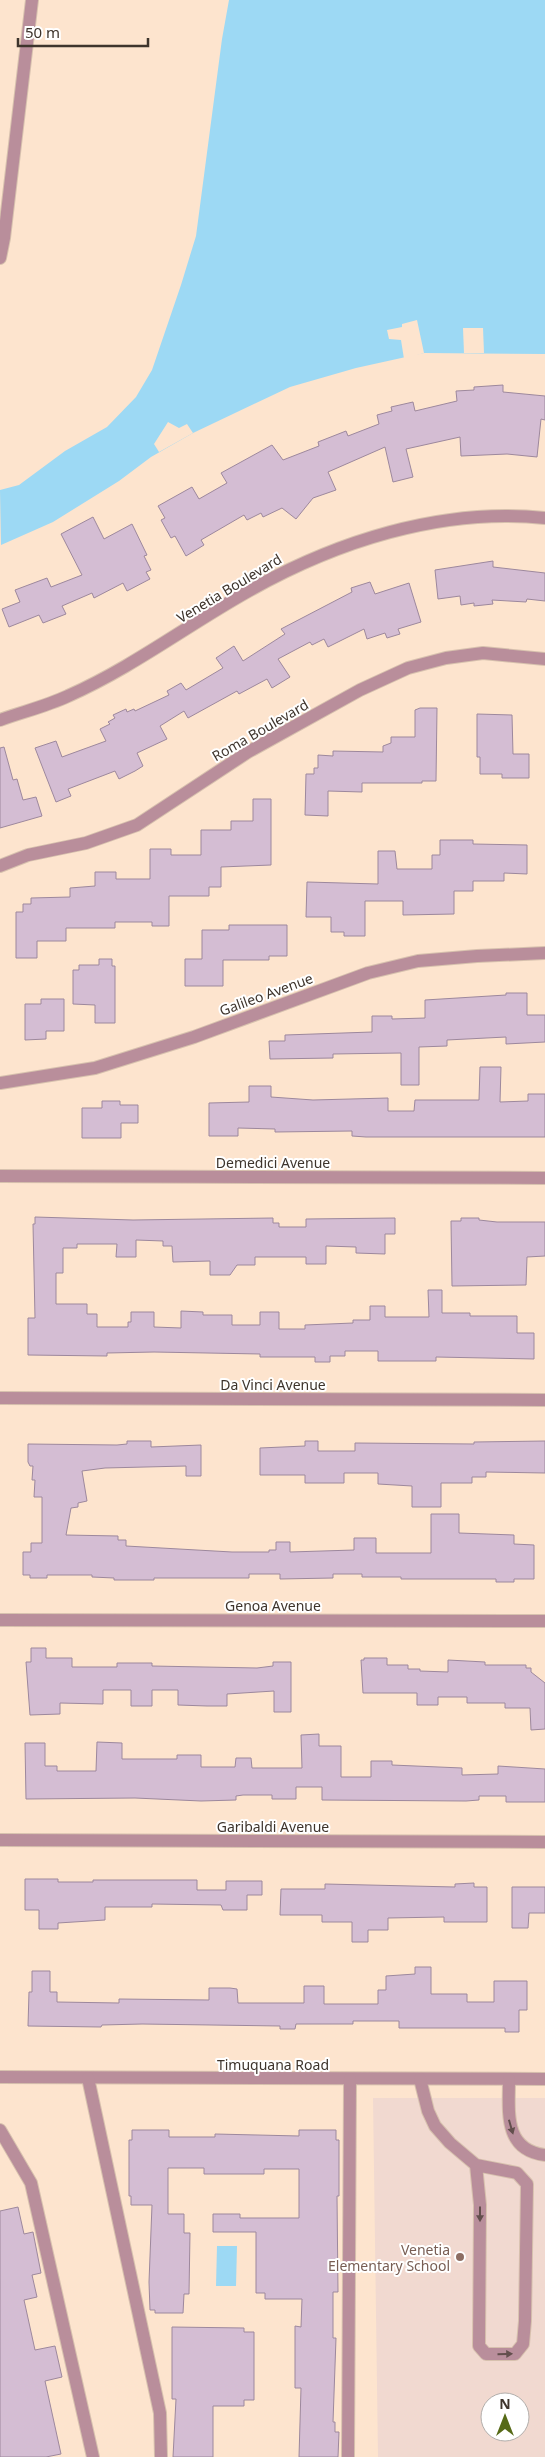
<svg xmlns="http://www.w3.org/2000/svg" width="545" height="2457" font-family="'Noto Sans',sans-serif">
	<rect width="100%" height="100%" fill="#fde4ce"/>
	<path fill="#f1d9d0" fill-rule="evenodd" d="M373 2098H545V2457H378ZM490 2402H520V2432H490Z"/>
	<g fill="#9dd9f4">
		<path d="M229 0H545V354L424 353 356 368 290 387 193 433 151 457 119 481 53 522 1 545 0 490 19 485 65 451 107 427 136 397 152 370 181 285 196 236 222 39Z"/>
		<path d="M217 2246H237L236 2286H216Z"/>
	</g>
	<g fill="#fde4ce">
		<path d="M417 320 424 353 404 359 401 340 389 339 387 330 402 327V324Z"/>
		<path d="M463 328H483L484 353H464Z"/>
		<path d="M168 422 179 428 187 424 193 433 159 452 154 444Z"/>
	</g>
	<g fill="#d4bdd3" stroke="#9d889d">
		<path d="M503 385V392L545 396V420L541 419 537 457 507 454 461 456 460 437 406 449 413 477 393 482 385 447 328 472 336 490 313 498 296 519 282 508 263 517 261 513 247 520 244 515 201 540 204 545 186 556 175 536 171 538 161 520 165 518 158 506 192 487 199 499 227 483 221 473 272 445 283 460 319 446 318 442 346 431 348 436 379 424 377 415 392 411 391 407 413 402 415 411 457 401 456 391 474 390V387Z"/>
		<path d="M93 517 104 539 132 524 147 555 144 556 151 570 146 572 150 579 127 591 123 583 94 598 92 593 62 606 66 614 43 623 39 615 9 627 2 609 20 602 15 590 47 578 51 587 82 575 61 534Z"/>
		<path d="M493 561V567L545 573V601L527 599 526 602 492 600 493 604 474 606V603L461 605 460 596 438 599 435 570Z"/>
		<path d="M370 582 375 594 409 583 421 622 398 629 400 634 387 638 385 633 367 639 364 629 328 647 324 639 312 645 310 642 278 659 290 677 272 688 267 679 239 694 237 691 188 718 184 711 160 726 167 739 137 753 143 766 135 771 119 779 115 771 68 789 71 796 56 802 35 748 56 741 62 757 106 741 100 729 110 724 108 722 115 718 113 715 126 709 127 712 134 709 135 711 169 695 167 691 181 683 186 690 223 668 216 658 234 646 243 661 285 634 281 629 352 592 351 588Z"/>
		<path d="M420 708H437L436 781H422V783H362V792L328 791V816L305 815 306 774H314V768H318V755L333 756V751L383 752V746L391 743V737H415V710Z"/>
		<path d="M477 714 512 715 513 754H529V778H502V774H480V757H477Z"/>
		<path d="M4 747 13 780 17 779 23 800 36 797 42 816 0 828V748Z"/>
		<path d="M253 799H271V865L221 867V887H209V896H169V926H152V922H115V928H66V941H37V958H16V912H23V904H31V898L70 897V888L95 886V872H116V879H150V849H171V855H201V830H231V821H253Z"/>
		<path d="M440 840H473V844L527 845V874L504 873V881H473V891H454V914L403 915V901H365V936H344V932H331V917H306L307 882 378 884V851H395L397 869H432V855H440Z"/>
		<path d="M229 925H287V956H269V960H223V986H185V959H202V930H229Z"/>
		<path d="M99 959H112V966H115V1023H95V1005L73 1004V970H79V965H99Z"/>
		<path d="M506 993H527V1015H545V1042L506 1044V1037L447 1040V1046L419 1047V1085H401V1053L333 1054V1058L270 1059 269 1041H285V1035L372 1032V1016H392V1019L425 1018V1000L506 995Z"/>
		<path d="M41 999H64V1031H46V1039L25 1040V1004H41Z"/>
		<path d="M480 1067H501L500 1102 528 1101V1094H545V1137H366L352 1136V1131L275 1132V1129L238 1128V1136H209V1103L249 1102V1086H271V1097L313 1100 388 1098V1111H414L415 1100H479Z"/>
		<path d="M102 1101H120V1105H138V1123H121V1138H82V1108H102Z"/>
		<path d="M35 1217 133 1220 273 1218V1223H279V1227H306V1219L395 1218V1234H385V1254L356 1253V1247L326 1246V1264H306V1257H255V1265H237L230 1275H210V1261L173 1262 172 1246H163V1241L136 1240V1257H116L117 1244H77V1248H63V1273H56V1304H87V1314H97V1327H128V1322H131V1312H154V1327L181 1328V1311L203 1312V1315H232V1325H260V1312H279V1329H305V1325L353 1323V1320H370V1306H385V1317H429L428 1290H442V1313H470V1316H517V1333H534V1359L436 1357V1361H378V1351H345V1356H330V1362H315V1357H260V1354L154 1352 107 1353V1356L28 1355V1318H35L33 1224H35Z"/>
		<path d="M461 1218H479V1220L497 1222H545V1256L527 1257 526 1285 452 1286 451 1221H461Z"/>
		<path d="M127 1441H151V1447L201 1445V1476H186V1466L105 1468 82 1471 87 1501 78 1503V1507L71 1508 66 1535 118 1536V1540H126V1546L232 1552H269V1550H276V1542H290V1552L354 1550V1538H376V1553H431V1514H459V1533L514 1535V1544L534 1545V1579H514V1582H496V1579H401V1577H362V1574H333V1578L280 1579V1574H249V1578H154V1580H114V1578L92 1577V1575H47V1578H30V1575H23V1552H31V1543H42V1497H34L35 1480H32L33 1466H30L28 1462V1444L117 1445 127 1444Z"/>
		<path d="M305 1441H318V1451H355V1443L474 1444V1442L545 1441V1473L486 1472V1477H472V1483H441V1507H412V1486L378 1484V1473H344V1483H305V1475H260V1448L305 1446Z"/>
		<path d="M31 1648H46V1658H72V1667H117V1663H152V1666L257 1668 273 1666V1662H291V1712H274V1691L227 1694V1706H207L178 1705V1690H152V1706H131V1690H103V1704L60 1703V1714L30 1715 26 1662H31Z"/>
		<path d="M364 1658H387V1665H408V1669H420V1671L448 1672V1660L485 1662V1665H526V1668H531V1672L545 1683V1729L531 1730 530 1708H505V1703H467V1697H438V1705H417V1693H363L361 1660H364Z"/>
		<path d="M319 1734V1746H341V1777H371V1761H392V1765L462 1768V1775L498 1774V1766L545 1769V1802H506V1796H479V1800L466 1801 322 1800V1787H296V1799H272V1795H243L236 1796V1800L201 1801 135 1798 26 1799 25 1743H45V1766H57V1771H96L97 1742 122 1743V1759H177V1755H201V1767H235L236 1758H251L252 1768H302L301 1735Z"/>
		<path d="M25 1879H58V1882H93V1880H197V1890H226V1881H262V1895H247V1910H223L221 1905 152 1904V1907H105V1920L58 1923V1929H39V1910H25Z"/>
		<path d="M474 1883V1887H487V1922H444V1917L388 1918V1930H368V1942H352V1922H322V1915H280L281 1889H325V1884L455 1887V1884Z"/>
		<path d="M512 1887H545V1913H529L528 1928H512Z"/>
		<path d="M415 1967H431V1994H467V2002H494V1981H527V2010H519V2032H505V2028H399V2021H353V2024H296L295 2029H280V2026L142 2024 102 2025 101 2027 28 2026 29 1992H32V1971H50V1992H57V2002L119 2003V1999L209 2000V1988H230L237 1989 238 2003H304V1986H324V2004H378V1990H386V1976L415 1974Z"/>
		<path d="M132 2130H169V2137H215V2134L299 2136V2130H336V2140H339V2196H337L338 2292H333V2338H336L333 2422H335V2432H339L338 2457H299L301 2388H295V2326L301 2327 302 2299H265V2293H256V2232H213V2214H240V2218H299V2169H264V2174H204V2168H168V2214H184V2233H190L189 2294H184L183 2313H155V2310H150L149 2282 152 2205H131V2196H129V2140H132Z"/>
		<path d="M18 2207 24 2234 33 2232 41 2273 32 2275 37 2297 24 2300 35 2350 55 2346 62 2377 45 2381 61 2454 46 2457H0V2211Z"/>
		<path d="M172 2327 244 2328V2332H254V2400H244V2406H213V2457H173L176 2399H172Z"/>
	</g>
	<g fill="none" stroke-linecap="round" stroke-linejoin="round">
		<g stroke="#d7c1ae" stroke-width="14">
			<g id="minor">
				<path d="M0 258 4 238 32 0"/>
				<path d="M0 720C22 712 47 706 68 696 131 668 185 627 245 593 334 542 441 507 545 518"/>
				<path d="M0 866 28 855 86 843 137 825 248 752 360 690 408 668 446 658 483 653 545 659"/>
				<path d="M0 1083 95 1068 194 1037 368 973 418 961 477 956 545 953"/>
				<path d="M0 1176 545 1178"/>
				<path d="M0 1398 545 1400"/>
				<path d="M0 1620 545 1621"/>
				<path d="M0 1840 545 1842"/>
				<path d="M0 2077 545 2079"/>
				<path d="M88 2078 160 2413 161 2457"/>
				<path d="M420 2079 428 2111 435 2126 450 2143 476 2165 517 2173 527 2184 525 2321 523 2344 515 2354H486L479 2346 480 2205 476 2165"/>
				<path d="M509 2079C509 2111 503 2150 545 2155"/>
				<path d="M0 2130 31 2183 93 2457"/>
				<path d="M348 2457 350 2079"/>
			</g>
		</g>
		<use href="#minor" stroke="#b98e9b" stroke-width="12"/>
	</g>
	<defs><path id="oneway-solid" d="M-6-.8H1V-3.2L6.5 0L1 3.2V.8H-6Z" transform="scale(1.25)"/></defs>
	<g fill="#634f4d">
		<use href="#oneway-solid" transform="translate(511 2127) rotate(74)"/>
		<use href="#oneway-solid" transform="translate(480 2214) rotate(90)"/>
		<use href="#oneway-solid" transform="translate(505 2354) rotate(-2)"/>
	</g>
	<circle fill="#8d6e63" stroke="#fff" stroke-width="2" cx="460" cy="2257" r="5"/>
	<g text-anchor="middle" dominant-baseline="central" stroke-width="4" stroke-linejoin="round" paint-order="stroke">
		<g font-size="14" fill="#3e342c" stroke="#fff">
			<text transform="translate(229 588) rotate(-31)">Venetia Boulevard</text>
			<text transform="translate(260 730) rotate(-30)">Roma Boulevard</text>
			<text transform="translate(266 994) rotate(-20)">Galileo Avenue</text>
			<text x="273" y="1162">Demedici Avenue</text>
			<text x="273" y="1384">Da Vinci Avenue</text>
			<text x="273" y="1605">Genoa Avenue</text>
			<text x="273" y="1826">Garibaldi Avenue</text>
			<text x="273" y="2064">Timuquana Road</text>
		</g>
		<g font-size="14" fill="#785e54" stroke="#fff" text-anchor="end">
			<text x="450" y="2249">Venetia<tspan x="450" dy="16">Elementary School</tspan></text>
		</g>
	</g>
	<g transform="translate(505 2417)"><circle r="24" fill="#ffffff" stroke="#b2aeab"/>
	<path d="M0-4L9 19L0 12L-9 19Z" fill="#566a17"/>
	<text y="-8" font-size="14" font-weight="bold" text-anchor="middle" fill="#3e342c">N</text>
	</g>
	<path d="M18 38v8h130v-8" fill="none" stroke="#3e342c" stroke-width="2.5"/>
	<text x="25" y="38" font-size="15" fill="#3e342c" stroke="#ffffff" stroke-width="4" paint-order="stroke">50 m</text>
</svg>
